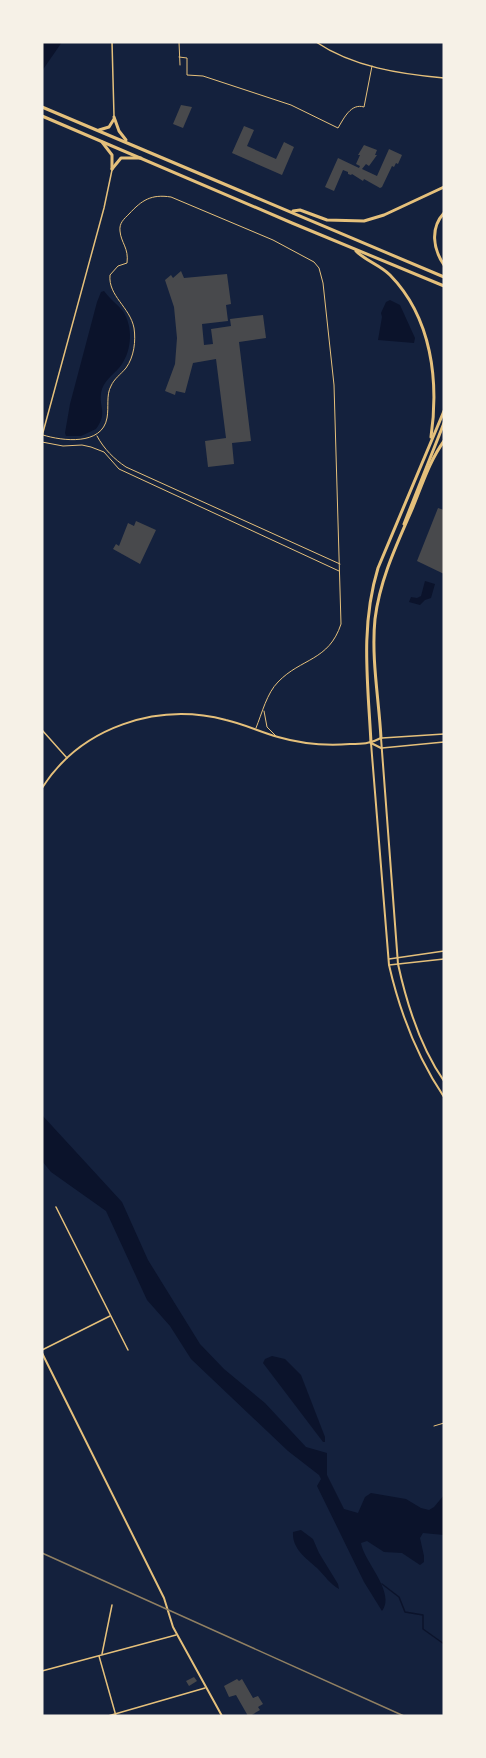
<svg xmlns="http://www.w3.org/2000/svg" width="486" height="1758" font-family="'IBM Plex Sans',sans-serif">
	<rect width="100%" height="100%" fill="#14213d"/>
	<g fill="#0b132b">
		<path d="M42 42H62L42 71Z"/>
		<path d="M104 291C110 299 117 304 123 311 133 327 132 349 122 364 116 373 106 378 102 389 97 406 109 412 96 429L81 436H66L65 433 70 404 97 302 101 292Z"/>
		<path d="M390 300 400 305 415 338 414 343 378 340 382 317 381 313 386 302Z"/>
		<path d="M425 581 435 584 431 598 425 600 420 605 409 602 411 597 417 598 421 596Z"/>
		<path d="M42 1115 122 1202 148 1260 200 1344 224 1369 265 1403 306 1447 327 1453V1475L344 1509 358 1513 365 1497 371 1493 406 1499 421 1508 429 1510 434 1507 444 1495V1535L423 1533 420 1538 424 1556V1562L420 1565 402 1553 384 1552 367 1541 361 1543C364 1562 396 1592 382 1611L364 1582 317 1486 321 1479 319 1475 288 1451 191 1359 170 1326 147 1300 106 1211 51 1172 42 1161Z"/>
		<path d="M272 1356 285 1359 301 1375 325 1437V1442H323L263 1363 265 1359Z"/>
		<path d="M301 1530 313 1539 319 1553 338 1584 339 1589C330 1584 325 1576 317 1568 306 1558 292 1549 293 1532Z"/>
	</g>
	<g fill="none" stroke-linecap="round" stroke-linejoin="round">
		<path stroke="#0b132b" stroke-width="1.5" d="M382 1584 399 1597 405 1612 423 1615V1629L444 1644"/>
	</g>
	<g fill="#48494c">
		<path d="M181 105 192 107 183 128 173 124Z"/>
		<path d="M244 126 254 130 247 146 276 159 284 142 294 147 282 175 232 153Z"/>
		<path d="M364 145 377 150 375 155H377L369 166 366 164 362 169 377 176 389 149 402 155 398 164 396 163 394 167 392 166 382 187 380 188 364 179 363 181 352 174 351 175 348 174V172L343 170 334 191 325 187 338 158 359 168 360 166 356 164 360 155H358Z"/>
		<path d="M181 271 184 278 227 274 231 304 226 305 228 321 202 324 204 345 213 344 211 329 231 326 230 319 263 315 266 338 239 342 251 441 232 443 234 464 208 467 205 441 226 438 216 359 193 363 185 393 176 391 175 395 165 391 175 364 177 338 174 307 165 280 171 275 173 278Z"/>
		<path d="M438 508 444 510V574L417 561Z"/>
		<path d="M136 521 156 530 140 564 113 549 116 544 119 546 128 523 134 526Z"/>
		<path d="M194 1677 197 1681 189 1686 186 1681Z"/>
		<path d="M237 1679 239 1681 242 1679 253 1698 258 1696 263 1704 258 1707 260 1710 250 1716H248L236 1695 229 1697 224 1686Z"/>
	</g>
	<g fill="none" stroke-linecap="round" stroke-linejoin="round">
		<g stroke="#e5c07b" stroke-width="1">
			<path d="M179 42 180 65"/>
			<path d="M179 57 187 58V75L203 76 291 105 338 128C344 118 351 103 364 107L372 66"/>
			<path d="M43 435C62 441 102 446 107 418 109 407 106 395 111 386 114 379 121 374 126 368 134 357 136 341 134 328 130 307 108 296 110 275L118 266 127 263C129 248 121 243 120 231 119 223 124 219 129 214 142 200 151 194 171 197L273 240 314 262 319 268 323 283 334 385 341 624C329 661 301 658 278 682 267 693 262 713 256 728"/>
			<path d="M97 436C104 449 114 459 126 467L340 564"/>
			<path d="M42 442 63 446 82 445 91 447 104 452 119 469 339 571"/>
			<path d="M264 711 267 727 276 736"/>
			<path d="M434 1426 444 1423"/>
		</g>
		<g stroke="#e5c07b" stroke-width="1.5">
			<path d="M112 42 114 116"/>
			<path d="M316 42C353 67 400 74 444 78"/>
			<path d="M42 436 104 208 112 170"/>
			<path d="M42 730 67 758"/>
			<path d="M382 738 444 734"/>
			<path d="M382 748 444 742"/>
			<path d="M389 959 444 951"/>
			<path d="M389 965 444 959"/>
			<path d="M56 1207 128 1350"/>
			<path d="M42 1350 110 1316"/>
			<path d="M102 1654 112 1605"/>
			<path d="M99 1656 116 1716"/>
			<path d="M42 1671 176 1635"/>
			<path d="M108 1716 205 1688"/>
		</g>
		<g stroke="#e5c07b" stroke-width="2">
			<path d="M371 743 381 748"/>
			<path d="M42 788C81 727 157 702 226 720 244 724 260 732 278 737 302 744 325 746 350 744 362 744 370 744 381 738"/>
			<path d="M42 1353 164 1598 173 1627 222 1716"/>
		</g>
		<g stroke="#e5c07b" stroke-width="2">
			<path d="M381 738 398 964C407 1005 420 1047 444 1081"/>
			<path d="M371 743 389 965C400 1013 417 1057 444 1097"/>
		</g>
		<g stroke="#e5c07b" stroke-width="3">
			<path d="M42 107 444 277"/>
			<path d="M42 116 292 223 444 286"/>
			<path d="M114 117 119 131 126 140"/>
			<path d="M99 130 109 127 114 119"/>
			<path d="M102 142 112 155V169"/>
			<path d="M112 169 121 158H141"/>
			<path d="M293 211 300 210 327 220 364 221 384 215 444 187"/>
			<path d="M444 213C430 228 433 249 444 265"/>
			<path d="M356 251C366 261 380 265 390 275 432 318 439 381 431 437"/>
			<path d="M404 524 444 423"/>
			<path d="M381 738C379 700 371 658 375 619 380 579 397 544 413 507 422 485 430 460 444 441"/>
			<path d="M371 743C368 683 360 627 378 568L444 411"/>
		</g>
		<path stroke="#918062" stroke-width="1.5" d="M42 1553 404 1716"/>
	</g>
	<rect width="486" height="1758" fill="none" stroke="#f6f1e7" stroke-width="87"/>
</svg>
